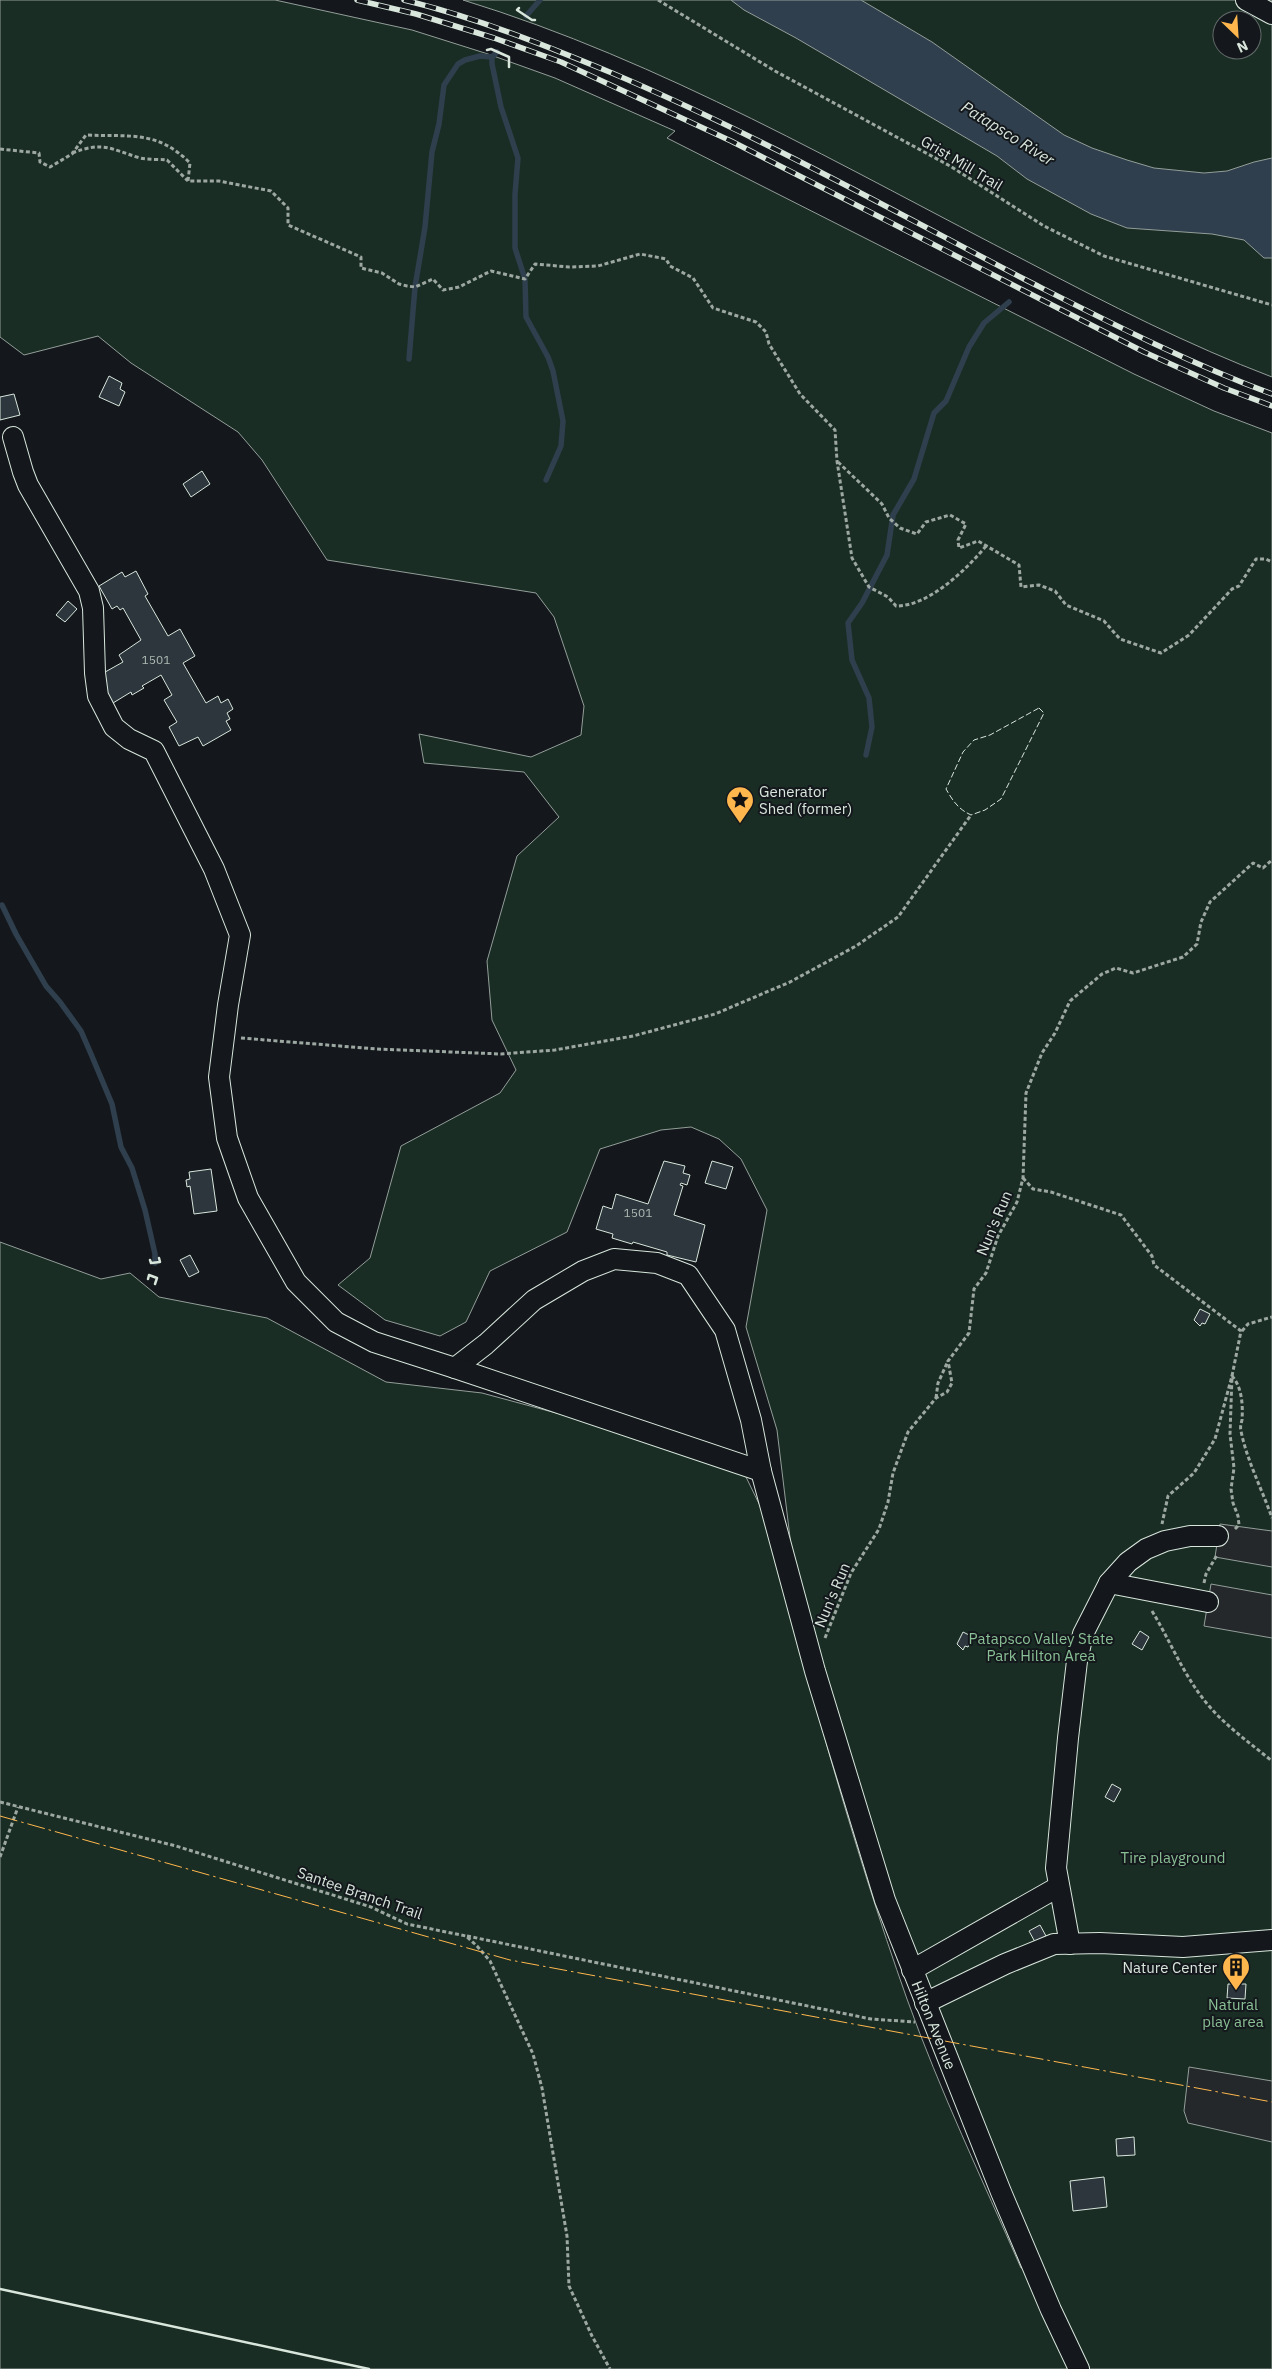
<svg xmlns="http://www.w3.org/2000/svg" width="1272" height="2369" font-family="'IBM Plex Sans',sans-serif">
	<rect width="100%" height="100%" fill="#14181c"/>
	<g fill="#1a2d24" stroke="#939e99" fill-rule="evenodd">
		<path d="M0 0H275L412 30 488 54 555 78 675 131 667 138 1134 374 1214 411 1272 433V2369H0V1242L101 1279 130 1273 159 1297 267 1318 386 1382 482 1393 656 1440 741 1472 746 1477 765 1516C807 1678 851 1841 907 1999 940 2091 982 2179 1021 2268L1025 2267 877 1901 792 1554 777 1430 746 1327 767 1210 741 1159 719 1139 691 1127 661 1130 600 1149 567 1232 490 1271 466 1322 440 1336 385 1320 338 1285 370 1258 401 1146 500 1093 516 1070 492 1020 487 961 517 856 559 817 524 772 424 763 419 734 531 757 581 735 584 706 554 617 536 593 327 560 262 460 238 432 131 363 98 336 24 355 0 337Z"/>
		<path d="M463 0H1272V377C1188 345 1108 304 1028 262 845 168 662 61 463 0ZM1222 20H1252V50H1222Z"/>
	</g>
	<g fill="#24282b" stroke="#939e99">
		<path d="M1220 1524 1272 1531V1567L1215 1557Z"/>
		<path d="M1211 1584 1272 1595V1638L1204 1626Z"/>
		<path d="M1189 2067 1272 2081V2142L1188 2123 1184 2111Z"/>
	</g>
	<path fill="#2f3f4d" stroke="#939e99" d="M731 0H861L932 42 1064 135 1092 148 1127 160 1154 168 1204 173 1227 171 1254 162 1272 158V258H1264L1244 240 1212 234 1127 228 1091 214 1027 179 997 156 796 38 744 10Z"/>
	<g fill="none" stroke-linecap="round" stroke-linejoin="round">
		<g stroke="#2f3f4d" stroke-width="5.5">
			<path d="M526 16 540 0"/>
			<path d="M497 52 492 57V64L501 107 518 158 515 194V248L525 279 526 317 548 357 553 371 563 421 561 446 546 480"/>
			<path d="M409 359 415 287 425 227 432 152 439 124 444 85 458 64 465 60 480 56 492 57"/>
			<path d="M866 755 872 727 869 698 852 660 848 623 862 603 887 555 893 515 914 479 934 413 946 401 969 347 984 323 1009 302"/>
			<path d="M2 905 16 934 46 986 60 1002 81 1031 91 1054 112 1104 121 1147 132 1168 145 1210 155 1254V1263"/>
		</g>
	</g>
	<g fill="#2c363c" stroke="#d8e6dc">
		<path d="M109 376 122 383 120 389 125 392 119 406 99 397Z"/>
		<path d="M14 394 20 415 0 420V397Z"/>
		<path d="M202 471 210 484 191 497 183 484Z"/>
		<path d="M136 571 148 594 145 596 168 636 180 629 195 656 183 663 206 703 218 696 221 703 228 699 233 709 227 713 230 719 226 721 231 730 203 746 198 737 179 746 169 727 177 722 164 700 172 695 161 675 142 686 144 688 132 695 131 692 113 703 98 676 123 662 119 655 141 640 123 608 120 610 117 606 112 609 99 586 122 572 125 577Z"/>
		<path d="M68 601 77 609 65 622 56 615Z"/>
		<path d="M664 1161 685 1166 683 1173 690 1175 687 1185 681 1183 680 1185 683 1186 674 1215 705 1225 696 1262 667 1255V1252L633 1242 632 1244 612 1238 613 1234 596 1229 603 1206 612 1209 616 1194 648 1204Z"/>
		<path d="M712 1161 733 1167 726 1189 705 1183Z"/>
		<path d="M211 1169 217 1211 194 1214 190 1186 187 1187 186 1180 190 1179 189 1172Z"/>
		<path d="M190 1255 199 1272 189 1277 180 1260Z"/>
		<path d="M1200 1309 1210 1314 1205 1324 1202 1323 1200 1326 1194 1320Z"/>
		<path d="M1140 1631 1149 1637 1142 1650 1132 1644Z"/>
		<path d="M963 1632 973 1637 968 1647 965 1646 963 1650 957 1644Z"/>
		<path d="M1112 1784 1121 1789 1114 1802 1105 1797Z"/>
		<path d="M1040 1925 1046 1936 1035 1942 1029 1931Z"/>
		<path d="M1228 1984H1246L1245 1999 1227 1998Z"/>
		<path d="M1134 2137 1135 2155 1117 2156 1116 2139Z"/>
		<path d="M1104 2177 1107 2207 1073 2211 1070 2181Z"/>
	</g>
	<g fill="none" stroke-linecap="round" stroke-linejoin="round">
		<g stroke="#d8e6dc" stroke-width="22">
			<g id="minor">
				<path d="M1246 0 1272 14"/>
				<path d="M13 437 23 472 28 485 89 591 93 608 95 673 98 696 114 727 129 739 154 751 214 869 240 935 228 1005 219 1077 227 1138 248 1198 296 1282 336 1322 374 1342 455 1368 486 1344 534 1300 583 1271 614 1259 657 1263 688 1275 725 1330 751 1420 761 1471 815 1671 885 1900 1001 2192 1051 2310 1079 2369"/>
				<path d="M455 1368 761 1471"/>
				<path d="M1109 1583 1208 1602"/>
				<path d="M1070 1944 1056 1868 1068 1738 1077 1661 1083 1634 1109 1583 1128 1562 1146 1549 1165 1541 1190 1536H1218"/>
				<path d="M912 1970 1058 1887"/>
				<path d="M925 2003 1005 1964 1054 1944 1100 1943 1183 1947 1272 1940"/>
			</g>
		</g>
		<g stroke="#9da8a2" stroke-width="3" stroke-dasharray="4 2.5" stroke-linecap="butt">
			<path d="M658 0 775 71 950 166 1044 226 1104 256 1272 305"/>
			<path d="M0 149 39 153 40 162 50 167 72 154 86 135C130 137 157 130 190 163L188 181H219L271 191 288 208V225L361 257V268L382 273 399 284 407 286 415 287 433 279 443 290 459 287 491 271 525 279 535 264 569 267 598 266 640 254 666 259 670 266 693 278 713 308 756 322 766 332 769 344 800 394 835 430 837 461 852 558 869 587 888 597 896 606C929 606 966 570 986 546"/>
			<path d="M72 153C104 141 110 149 140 158 148 160 159 159 167 160L188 181"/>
			<path d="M838 462 882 504 889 518 900 528 917 534 926 522 950 515 966 524 958 540 959 548 978 541 1019 565 1021 587 1039 585 1055 591 1066 605 1104 621 1120 639 1161 653 1189 635 1232 589 1239 586 1256 559H1266L1272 562"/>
			<path d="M241 1038 377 1049 501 1054 555 1050 633 1036 715 1014 790 982 856 946 898 917 971 815"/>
			<path d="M1023 1178 1033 1189 1051 1192 1121 1215 1152 1256 1154 1265 1241 1331 1232 1376 1215 1439 1194 1473 1168 1496 1162 1524"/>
			<path d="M1242 1331 1248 1324 1272 1317"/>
			<path d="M936 1398 938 1383 948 1361"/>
			<path d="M1235 1529 1239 1525 1238 1516 1233 1503 1231 1489 1234 1468 1230 1434 1232 1376C1242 1387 1243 1405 1242 1420 1241 1424 1240 1427 1241 1431 1247 1461 1262 1489 1272 1518"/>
			<path d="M1204 1583 1206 1574 1217 1555"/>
			<path d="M1152 1611C1171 1642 1184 1677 1209 1706 1227 1727 1250 1743 1272 1761"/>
			<path d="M825 1638 851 1573 879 1529 888 1502 893 1473 908 1432 936 1398 947 1392 952 1383 948 1361 969 1333 974 1289 986 1273 998 1236 1017 1202 1023 1178 1026 1093 1042 1053 1055 1033 1070 1001 1102 974 1116 968 1133 973 1183 957 1197 944 1201 922 1210 902 1253 863 1263 868 1272 860"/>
			<path d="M0 1802 176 1846 371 1907 407 1924 466 1936 477 1946 490 1961 533 2054 542 2088 567 2236 569 2286 592 2336 610 2369"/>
			<path d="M0 1857 18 1807"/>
			<path d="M467 1936 871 2019 915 2022"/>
		</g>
		<use href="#minor" stroke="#14181c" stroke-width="20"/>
		<g stroke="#d8e6dc" stroke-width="5.5">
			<g id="rail">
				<path d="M357 0 416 14 494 38 561 62 731 141 1144 352 1224 388 1272 406"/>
				<path d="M404 0C475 17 544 45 612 73 753 133 888 208 1024 279 1105 320 1186 362 1272 394"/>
			</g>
		</g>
		<use href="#rail" stroke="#14181c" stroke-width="4" stroke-dasharray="11" stroke-linecap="butt"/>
		<path stroke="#d8e6dc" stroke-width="1" stroke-dasharray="6 2.5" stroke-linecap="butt" d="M1039 708 1044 713 1001 799 985 810 971 815C958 809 953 801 946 789L963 752 974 740 990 735Z"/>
		<g stroke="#d8e6dc" stroke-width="2.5">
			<path d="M519 8 517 10 532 20H535"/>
			<path d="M487 50 491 49 509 57V67"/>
			<path d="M150 1260 151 1263 160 1262 159 1258"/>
			<path d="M148 1279 149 1275 157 1278 155 1284"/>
			<path d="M0 2289 369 2369"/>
		</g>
		<path stroke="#ffb74d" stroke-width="1" stroke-dasharray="18 4 2.5 4" stroke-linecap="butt" d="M0 1816 510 1960 1272 2102"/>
	</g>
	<defs>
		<g id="sight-pin" transform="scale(1.4375)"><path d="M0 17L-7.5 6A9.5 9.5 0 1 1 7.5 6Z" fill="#ffb74d" stroke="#14181c"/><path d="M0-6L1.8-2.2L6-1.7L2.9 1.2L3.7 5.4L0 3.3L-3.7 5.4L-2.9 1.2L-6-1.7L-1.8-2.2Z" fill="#111"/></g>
		<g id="building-pin" transform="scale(1.4375)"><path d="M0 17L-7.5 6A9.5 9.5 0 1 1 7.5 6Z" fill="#ffb74d" stroke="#14181c"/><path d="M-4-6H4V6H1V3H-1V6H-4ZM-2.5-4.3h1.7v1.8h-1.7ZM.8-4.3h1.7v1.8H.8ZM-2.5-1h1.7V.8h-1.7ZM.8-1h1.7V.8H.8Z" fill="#111"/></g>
	</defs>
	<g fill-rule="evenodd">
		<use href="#sight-pin" x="740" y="800"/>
		<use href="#building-pin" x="1236" y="1967"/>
	</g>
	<g text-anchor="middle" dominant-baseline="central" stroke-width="4" stroke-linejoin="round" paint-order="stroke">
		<g font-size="12" fill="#adbab4">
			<text x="156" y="659">1501</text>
			<text x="638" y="1212">1501</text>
		</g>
		<g font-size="15" fill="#d8e6dc" stroke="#14181c">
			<text transform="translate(962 163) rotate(31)">Grist Mill Trail</text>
			<text transform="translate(994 1223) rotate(-67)">Nun's Run</text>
			<text transform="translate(832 1595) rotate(-67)">Nun's Run</text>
			<text transform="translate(360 1893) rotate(19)">Santee Branch Trail</text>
			<text transform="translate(934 2025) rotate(68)">Hilton Avenue</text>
		</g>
		<g font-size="15" fill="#d8e6dc" stroke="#14181c" text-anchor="start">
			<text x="759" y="791">Generator<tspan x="759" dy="17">Shed (former)</tspan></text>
			<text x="1217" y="1967" text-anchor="end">Nature Center</text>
		</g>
		<g font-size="15" fill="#8ac095" stroke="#14181c">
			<text x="1041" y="1638">Patapsco Valley State<tspan x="1041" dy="17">Park Hilton Area</tspan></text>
			<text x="1173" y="1857">Tire playground</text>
			<text x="1233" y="2004">Natural<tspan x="1233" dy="17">play area</tspan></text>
		</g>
		<g font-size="16" font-style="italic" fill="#d8e6dc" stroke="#14181c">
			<text transform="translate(1008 133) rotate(32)">Patapsco River</text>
		</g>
	</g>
	<g transform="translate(1237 35) rotate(155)"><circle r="24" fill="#14181c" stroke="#626a69"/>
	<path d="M0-4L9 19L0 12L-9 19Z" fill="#ffb74d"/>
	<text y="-8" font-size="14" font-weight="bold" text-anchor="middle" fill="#d8e6dc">N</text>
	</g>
</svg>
